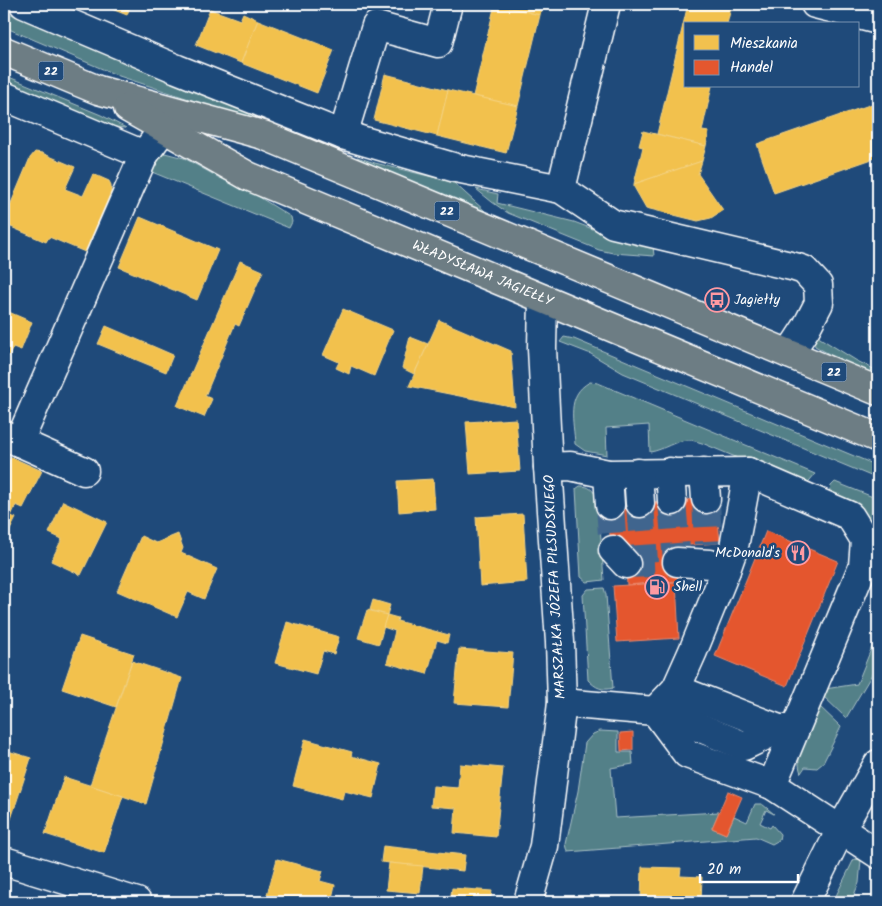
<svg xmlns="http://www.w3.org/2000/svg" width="882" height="906" font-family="Kalam,sans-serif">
	<rect width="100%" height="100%" fill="#1f4a7a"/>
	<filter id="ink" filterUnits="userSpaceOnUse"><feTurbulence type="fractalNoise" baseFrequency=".02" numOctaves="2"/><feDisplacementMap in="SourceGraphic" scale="10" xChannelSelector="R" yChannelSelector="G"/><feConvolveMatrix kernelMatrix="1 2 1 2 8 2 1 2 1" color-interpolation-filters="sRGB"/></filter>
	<g filter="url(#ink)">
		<g fill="#538088" stroke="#a9c0c4">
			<path d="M4 11 269 121 268 125 119 76 4 27Z"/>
			<path d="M4 75 101 115 126 128 106 126 4 83Z"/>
			<path d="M161 152 184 158 218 177 248 190 291 217 292 222 289 228 147 170Z"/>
			<path d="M357 157 375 163 453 182 485 211 484 215 355 161Z"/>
			<path d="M476 189 498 194 497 203 574 222 614 237 653 246 654 256 613 253 599 250 508 213 492 202Z"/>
			<path d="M815 335 857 361 878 371V380L848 365 815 346 813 337Z"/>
			<path d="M564 337 574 339 878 466V479L623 373 591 354 560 342Z"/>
			<path d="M590 382 598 383 815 474 805 486 702 443C698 442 693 440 689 440 675 440 664 450 650 452L649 425 606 428 607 455 585 451 575 444C574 422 565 395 590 382Z"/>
			<path d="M835 482 878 499V528L828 495 831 486Z"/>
			<path d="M580 486C590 486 593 490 598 499L604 580 587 582 581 577 576 489Z"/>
			<path d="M604 588 606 595 613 688C602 691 596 688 588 680L583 595 588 589Z"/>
			<path d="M878 632V664L846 718 821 694 825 689 857 684Z"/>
			<path d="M817 704 841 727 823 763 817 768 805 767 801 773C793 754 810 723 817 704Z"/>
			<path d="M600 731 618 732V752H632L633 764 611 768 615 818 719 812 712 828 726 834 734 816 747 822 755 804H762L774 814 766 810 760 823 770 828 772 825 780 834 779 840 772 844 756 837 568 852 566 844 578 791 585 743 593 734Z"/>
			<path d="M854 859 861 860 859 883 851 902H833Z"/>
		</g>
		<g fill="#f2c14e" stroke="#f6d483">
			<path d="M99 4H131L127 15Z"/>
			<path d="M495 4 540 15 518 106 473 96Z"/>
			<path d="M495 4H542L540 15Z"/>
			<path d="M688 4H732L727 24H686V86H712L702 131 709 132 706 146 657 134Z"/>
			<path d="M210 9 240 20 243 13 258 20 241 63 196 45Z"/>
			<path d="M258 20 334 50 317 93 241 63Z"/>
			<path d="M385 74 448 90 437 136 374 120Z"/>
			<path d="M448 90 518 106 506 153 437 136Z"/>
			<path d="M878 102V157L774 193 757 144Z"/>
			<path d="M643 131 706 146 702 161 634 184 643 147 639 146Z"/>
			<path d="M35 152 42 153 75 167 65 189 83 196 93 174 109 181 111 185V192L85 252 49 237 46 242 4 224V220L30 158Z"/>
			<path d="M702 161 698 174 723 210 711 218 698 221 646 208 634 187V184Z"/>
			<path d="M140 217 218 250 197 300 119 267Z"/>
			<path d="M240 261 263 271 239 326 235 324 205 396 212 399 204 417 177 406Z"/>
			<path d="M343 309 393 330 374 376 351 366 349 374 336 368 339 362 323 355Z"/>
			<path d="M4 310 32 322 21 350 13 347 4 367Z"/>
			<path d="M439 320 511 351 515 407 409 386Z"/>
			<path d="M106 326 173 355 166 372 98 344Z"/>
			<path d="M410 337 428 344 414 374 402 368Z"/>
			<path d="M516 419 520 471 470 474 466 422Z"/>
			<path d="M11 457 42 471 23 508 16 505 11 516 16 518 5 540 4 539V472Z"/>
			<path d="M433 479 435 509 399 512 397 481Z"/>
			<path d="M63 501 107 522 81 575 51 561 62 539 49 533Z"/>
			<path d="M523 514 527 582 480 586 476 517Z"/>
			<path d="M178 534 183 548 181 553 217 569 204 599 188 592 177 617 117 591 141 536 156 543Z"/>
			<path d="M373 600 390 605 387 615 370 610Z"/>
			<path d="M367 610 387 615 379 644 358 638Z"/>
			<path d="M387 615 398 618 397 621 449 635 447 643 437 640 427 674 387 663 395 631 383 627Z"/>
			<path d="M287 622 339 637 334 654 323 651 316 674 275 663Z"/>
			<path d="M80 636 134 654 116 707 62 689Z"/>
			<path d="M459 649 513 653 508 707 454 703Z"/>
			<path d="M132 661 182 678 146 804 90 785Z"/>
			<path d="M305 739 352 752 351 756 381 764 373 798 344 791 342 799 293 786Z"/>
			<path d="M8 751 31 758 10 822 4 819V765Z"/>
			<path d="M460 764 503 768 496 837 454 833 456 808 431 806 433 786 458 788Z"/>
			<path d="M64 777 123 796 104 853 45 834Z"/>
			<path d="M383 846 465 855 463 871 381 862Z"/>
			<path d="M277 859 323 871 320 881 335 885 332 898 346 902H283L266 898Z"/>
			<path d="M389 863 423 866 420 893 386 890Z"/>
			<path d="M642 867 681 868 680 876 702 877 701 902H641Z"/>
			<path d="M452 888 492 891 490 902H450Z"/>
		</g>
		<g fill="#e4572e" stroke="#ec896d">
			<path d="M716 498 720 543 676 546 678 581 627 585 625 549 611 550 608 505Z"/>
			<path d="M766 531 838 561 787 686 715 656Z"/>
			<path d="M676 582 679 638 617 642 613 586Z"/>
			<path d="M633 732V750L621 751 620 733Z"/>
			<path d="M728 791 742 797 726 834 712 828Z"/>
		</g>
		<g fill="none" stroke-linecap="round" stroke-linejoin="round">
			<g stroke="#41658e" stroke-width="28" stroke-dasharray="28 14" stroke-linecap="butt">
				<path d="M706 499 708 544"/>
				<path d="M640 503 644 562"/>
				<path d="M610 505 613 550"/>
				<path d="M626 564 677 562 672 501"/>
			</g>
			<g stroke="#fff" stroke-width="31">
				<g id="minor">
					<path d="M24 4 177 69 343 135 456 168 561 189 613 224 795 267 804 270 818 285 819 303 806 328 789 354"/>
					<path d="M815 4 878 20"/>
					<path d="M4 96 144 155"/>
					<path d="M343 135 376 26 438 43 448 4"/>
					<path d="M561 189 606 4"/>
					<path d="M4 435 19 442 144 155 163 129"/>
					<path d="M19 442 84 471"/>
					<path d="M548 467 570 466 608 474 748 472 850 516 865 540 863 566 772 785"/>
					<path d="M670 472 672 501"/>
					<path d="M704 472 706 499"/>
					<path d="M638 473 640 503"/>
					<path d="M608 474 610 505"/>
					<path d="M613 550 626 564"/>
					<path d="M677 562 710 564 726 570"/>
					<path d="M676 689 696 726 744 746 779 729"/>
					<path d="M676 689 779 729H789"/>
					<path d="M562 703 655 711 687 754 772 785 878 854"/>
					<path d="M655 711 676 689 693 651 726 570 734 547 748 472"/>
					<path d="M4 861 137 902"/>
					<path d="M528 902 544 846 562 703 560 642 548 467 542 348 543 299"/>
					<path d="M805 902 841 829 878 764"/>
				</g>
			</g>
			<g stroke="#fff" stroke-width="31">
				<g id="major">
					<path d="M4 51 98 90 263 135 878 391"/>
					<path id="s1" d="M128 108 248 176 878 438"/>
				</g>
			</g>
			<use href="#minor" stroke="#1f4a7a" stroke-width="28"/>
			<use href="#major" stroke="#6d7d84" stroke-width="28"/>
		</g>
	</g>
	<defs>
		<g id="bus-ring" transform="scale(1.25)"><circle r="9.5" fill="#1f4a7a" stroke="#ff9aa2" stroke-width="1.5"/><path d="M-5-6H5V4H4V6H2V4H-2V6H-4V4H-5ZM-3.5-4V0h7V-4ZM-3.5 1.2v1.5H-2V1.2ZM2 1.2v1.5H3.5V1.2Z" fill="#ff9aa2"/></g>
		<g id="restaurant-ring" transform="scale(1.25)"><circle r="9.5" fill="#1f4a7a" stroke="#ff9aa2" stroke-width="1.5"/><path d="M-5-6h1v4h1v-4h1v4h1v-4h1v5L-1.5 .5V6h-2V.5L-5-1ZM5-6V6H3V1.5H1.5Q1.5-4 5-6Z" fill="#ff9aa2"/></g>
		<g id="fuel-ring" transform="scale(1.25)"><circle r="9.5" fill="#1f4a7a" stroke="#ff9aa2" stroke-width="1.5"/><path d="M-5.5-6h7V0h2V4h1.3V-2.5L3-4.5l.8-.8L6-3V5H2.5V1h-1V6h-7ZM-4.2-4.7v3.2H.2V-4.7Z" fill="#ff9aa2"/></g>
	</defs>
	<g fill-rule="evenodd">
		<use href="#bus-ring" x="717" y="300"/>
		<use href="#restaurant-ring" x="798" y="553"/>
		<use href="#fuel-ring" x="657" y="587"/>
	</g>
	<g text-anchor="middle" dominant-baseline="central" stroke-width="5" stroke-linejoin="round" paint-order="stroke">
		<g fill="#1f4a7a" stroke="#bcc9d7" stroke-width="1">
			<rect x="38.5" y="61.5" width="25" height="19" rx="4"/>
			<rect x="434.5" y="201.5" width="25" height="19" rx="4"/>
			<rect x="821.5" y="362.5" width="25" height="19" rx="4"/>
		</g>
		<g font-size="12" font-weight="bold" fill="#fff">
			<text x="51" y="71">22</text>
			<text x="447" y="211">22</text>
			<text x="834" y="372">22</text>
		</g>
		<g font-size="14" fill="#fff" stroke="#1f4a7a">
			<text stroke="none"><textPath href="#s1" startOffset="392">WŁADYSŁAWA JAGIEŁŁY</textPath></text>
			<text transform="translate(555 587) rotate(-93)">MARSZAŁKA JÓZEFA PIŁSUDSKIEGO</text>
		</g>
		<g font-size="14" fill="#fff" stroke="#1f4a7a" text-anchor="start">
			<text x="734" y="300">Jagiełły</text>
			<text x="780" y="553" text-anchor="end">McDonald's</text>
			<text x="674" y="587">Shell</text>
		</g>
	</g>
	<rect width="882" height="906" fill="none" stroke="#1f4a7a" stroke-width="20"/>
	<rect x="10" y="10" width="862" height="886" fill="none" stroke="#fff" stroke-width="2" filter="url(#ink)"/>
	<rect x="684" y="22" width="175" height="65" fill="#1f4a7a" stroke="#7992af"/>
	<rect x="694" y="35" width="25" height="15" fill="#f2c14e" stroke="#7992af"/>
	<text x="730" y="48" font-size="15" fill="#ffffff">Mieszkania</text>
	<rect x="694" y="60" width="25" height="15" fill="#e4572e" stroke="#7992af"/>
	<text x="730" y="72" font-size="15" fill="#ffffff">Handel</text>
	<path d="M700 874v8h98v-8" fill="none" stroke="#ffffff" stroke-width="2.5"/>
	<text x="707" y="874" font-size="15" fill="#ffffff" stroke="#1f4a7a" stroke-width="4" paint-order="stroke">20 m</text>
</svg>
